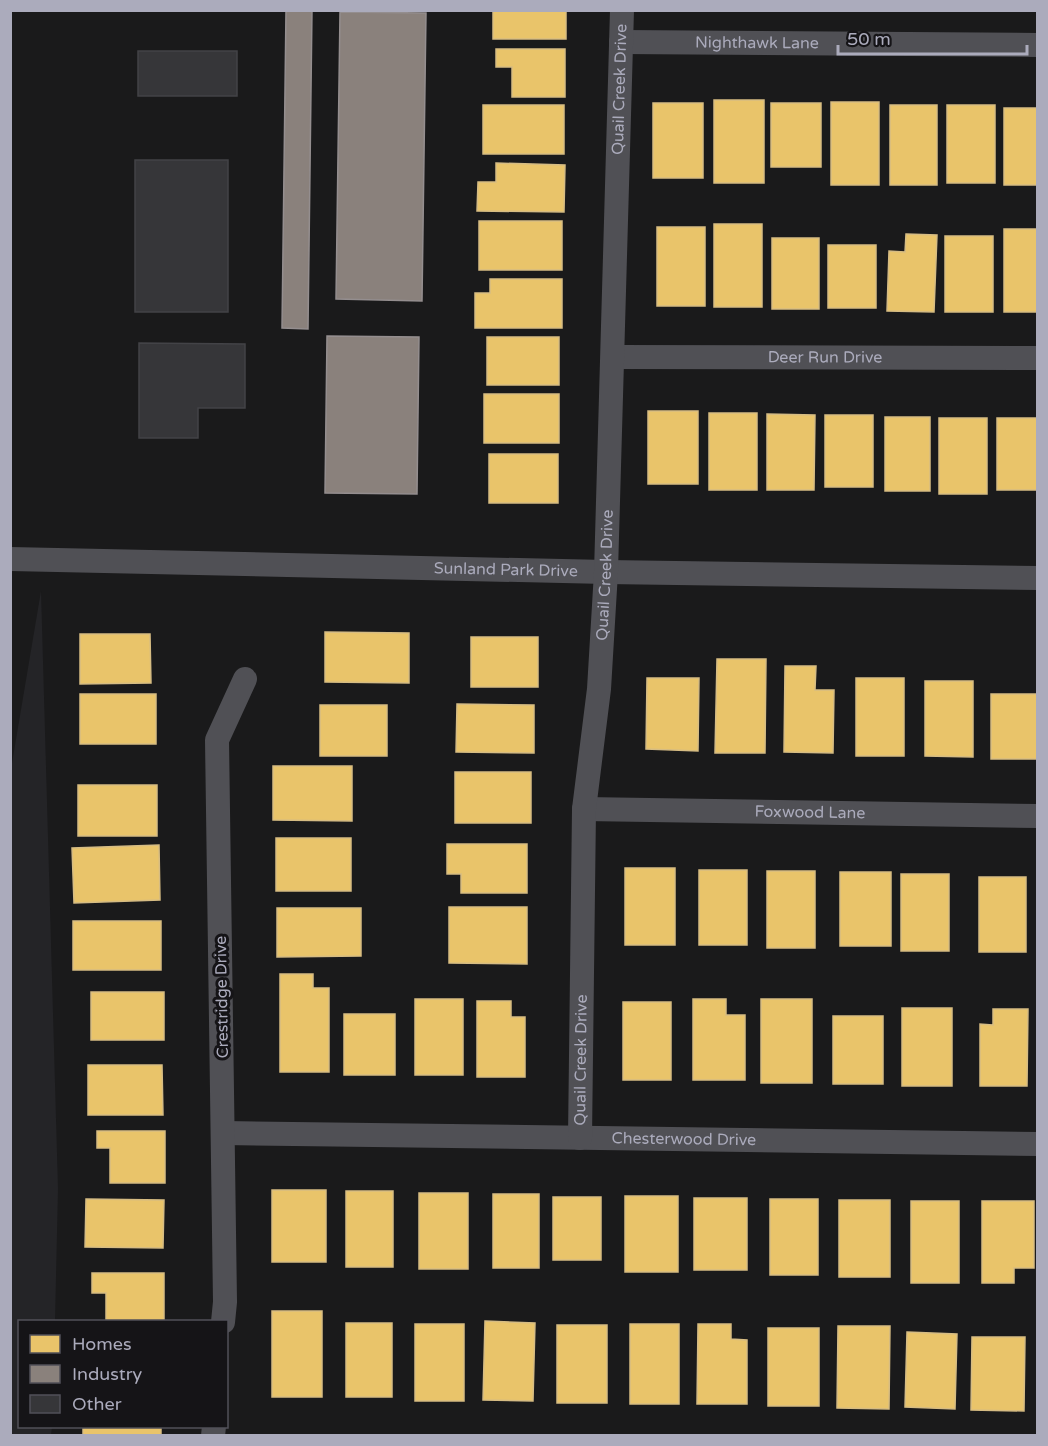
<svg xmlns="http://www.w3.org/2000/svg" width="1048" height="1446" font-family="'Varela Round',sans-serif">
	<rect width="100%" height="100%" fill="#1a1a1b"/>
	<path fill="#242427" d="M41 591 58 1189 55 1321 20 1322V1426L52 1427 51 1435 11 1436 10 775Z"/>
	<g fill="#e9c46a" stroke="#d6bc83" stroke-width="1.5">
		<rect x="493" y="10" width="73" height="29"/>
		<path d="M496 49H565V97H512V67H496Z"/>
		<rect x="714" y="100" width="50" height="83"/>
		<rect x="831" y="102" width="48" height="83"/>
		<rect x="653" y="103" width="50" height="75"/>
		<rect x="771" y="103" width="50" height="64"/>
		<rect x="483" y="105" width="81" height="49"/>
		<rect x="890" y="105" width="47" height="80"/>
		<rect x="947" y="105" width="48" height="78"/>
		<rect x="1004" y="108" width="34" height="77"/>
		<path d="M496 163 565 165 564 212 477 211 478 182H496Z"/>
		<rect x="479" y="221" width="83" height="49"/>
		<rect x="714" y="224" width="48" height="83"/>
		<rect x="657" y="227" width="48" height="79"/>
		<rect x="1004" y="229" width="34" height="83"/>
		<path d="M906 234 937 235 934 312 887 311 889 251 905 252Z"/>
		<rect x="945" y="236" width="48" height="76"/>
		<rect x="772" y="238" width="47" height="71"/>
		<rect x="828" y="245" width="48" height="63"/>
		<path d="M490 279H562V328H475V293H490Z"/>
		<rect x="487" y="337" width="72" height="48"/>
		<rect x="484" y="394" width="75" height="49"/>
		<rect x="648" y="411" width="50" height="73"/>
		<rect x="709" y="413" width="48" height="77"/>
		<path d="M767 414 815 415 814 490H767Z"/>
		<rect x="825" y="415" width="48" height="72"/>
		<rect x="885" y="417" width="45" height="74"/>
		<rect x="939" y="418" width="48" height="76"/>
		<rect x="997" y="418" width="41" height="72"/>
		<rect x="489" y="454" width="69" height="49"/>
		<path d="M325 632 409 633V683L325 682Z"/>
		<path d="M80 634H150L151 683 80 684Z"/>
		<rect x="471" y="637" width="67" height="50"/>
		<path d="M717 659H766L765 753H715Z"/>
		<path d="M785 666H816L815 690H834L833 753 784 752Z"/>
		<path d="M647 678H699L698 751 646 749Z"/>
		<rect x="856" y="678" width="48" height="78"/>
		<path d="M925 681H973V757L925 756Z"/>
		<rect x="80" y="694" width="76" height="50"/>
		<rect x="991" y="694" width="47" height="65"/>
		<path d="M457 704 534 705V753L456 752Z"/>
		<rect x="320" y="705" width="67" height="51"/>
		<path d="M273 766H352V821L273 820Z"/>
		<rect x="455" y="772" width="76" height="51"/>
		<rect x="78" y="785" width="79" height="51"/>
		<rect x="276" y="838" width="75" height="53"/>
		<path d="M447 844H527V893H461V874H447Z"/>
		<path d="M159 845 160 900 74 903 72 848Z"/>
		<rect x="625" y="868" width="50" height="77"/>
		<rect x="699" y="870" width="48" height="75"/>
		<rect x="767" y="871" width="48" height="77"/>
		<rect x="840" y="872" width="51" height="74"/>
		<rect x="901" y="874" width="48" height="77"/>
		<rect x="979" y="877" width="47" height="75"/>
		<path d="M449 907H527V964L449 963Z"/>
		<path d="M277 908H361V956L277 957Z"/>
		<rect x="73" y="921" width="88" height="49"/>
		<path d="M280 974H313V988H329V1072H280Z"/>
		<rect x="91" y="992" width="73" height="48"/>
		<rect x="415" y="999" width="48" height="76"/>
		<path d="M693 999H726V1015H745V1080H693Z"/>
		<rect x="761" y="999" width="51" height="84"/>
		<path d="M477 1001H511V1017H525V1077H477Z"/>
		<rect x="623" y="1002" width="48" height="78"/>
		<rect x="902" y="1008" width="50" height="78"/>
		<path d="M993 1009H1028L1027 1086H980V1024L993 1025Z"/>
		<rect x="344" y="1014" width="51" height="61"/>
		<rect x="833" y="1016" width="50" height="68"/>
		<path d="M88 1065H162L163 1115H88Z"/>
		<path d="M97 1131H165V1183H110V1148H97Z"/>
		<rect x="272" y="1190" width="54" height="72"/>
		<rect x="346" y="1191" width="47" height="76"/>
		<rect x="419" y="1193" width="49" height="76"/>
		<rect x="493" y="1194" width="46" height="74"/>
		<rect x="625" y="1196" width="53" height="76"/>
		<rect x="553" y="1197" width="48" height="63"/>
		<rect x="694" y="1198" width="53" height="72"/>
		<path d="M86 1199 164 1200 163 1248 85 1247Z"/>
		<rect x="770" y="1199" width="48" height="76"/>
		<rect x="839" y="1200" width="51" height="77"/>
		<rect x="911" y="1201" width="48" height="82"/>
		<path d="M982 1201H1034V1268H1014V1283H982Z"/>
		<path d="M92 1273H164V1322H106V1293H92Z"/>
		<rect x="272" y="1311" width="50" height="86"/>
		<path d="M485 1321 535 1323 533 1401 483 1400Z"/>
		<rect x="346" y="1323" width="46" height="74"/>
		<rect x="415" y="1324" width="49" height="77"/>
		<rect x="630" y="1324" width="49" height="80"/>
		<path d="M698 1324H731V1339L747 1340V1404H697Z"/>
		<rect x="557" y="1325" width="50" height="78"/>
		<path d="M838 1326H890L889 1409 837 1408Z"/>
		<rect x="768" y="1328" width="51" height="78"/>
		<path d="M907 1332 957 1334 955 1409 905 1407Z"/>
		<path d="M972 1337H1025L1024 1411 971 1410Z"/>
		<rect x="83" y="1426" width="78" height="10"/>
	</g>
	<g fill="#8a817c" stroke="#948e8f" stroke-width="1.5">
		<path d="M286 10H312L308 329 282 328Z"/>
		<path d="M340 12 426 13 422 301 336 299Z"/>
		<path d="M327 336 419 337 417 494 325 493Z"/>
	</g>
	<g fill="#363639" stroke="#434347" stroke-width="1.5">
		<rect x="138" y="51" width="99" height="45"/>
		<rect x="135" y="160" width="93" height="152"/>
		<path d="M139 343 245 344V408H198V438H139Z"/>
	</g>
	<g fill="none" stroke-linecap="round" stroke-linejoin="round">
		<g stroke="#505055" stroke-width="24">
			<path id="s1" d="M621 42 1038 45"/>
			<path id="s2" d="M613 357 1038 358"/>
			<path id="s3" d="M10 559 606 572 1038 578"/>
			<path id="s4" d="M584 809 1038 816"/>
			<path id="s5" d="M224 1133 1038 1144"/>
			<path id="s6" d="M580 1138 584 809 599 689 606 572 622 10"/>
			<path d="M223 1322 225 1302 217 740 245 679"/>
			<path d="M213 1436 214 1426"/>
		</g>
	</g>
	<g text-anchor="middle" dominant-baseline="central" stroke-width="6" stroke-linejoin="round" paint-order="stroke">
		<g font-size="16" fill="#ababbc" stroke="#151417">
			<text stroke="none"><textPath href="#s1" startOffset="136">Nighthawk Lane</textPath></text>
			<text stroke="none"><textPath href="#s6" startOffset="1050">Quail Creek Drive</textPath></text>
			<text stroke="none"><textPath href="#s2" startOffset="212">Deer Run Drive</textPath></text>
			<text stroke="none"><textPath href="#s3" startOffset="496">Sunland Park Drive</textPath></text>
			<text stroke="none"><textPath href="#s6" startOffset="564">Quail Creek Drive</textPath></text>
			<text stroke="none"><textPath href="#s4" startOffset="226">Foxwood Lane</textPath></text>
			<text transform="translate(222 997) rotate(-91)">Crestridge Drive</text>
			<text stroke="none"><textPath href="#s6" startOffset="78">Quail Creek Drive</textPath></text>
			<text stroke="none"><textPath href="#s5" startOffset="460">Chesterwood Drive</textPath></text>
		</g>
	</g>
	<rect width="1048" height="1446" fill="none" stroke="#ababbc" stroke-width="24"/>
	<rect x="18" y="1320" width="210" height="108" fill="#151417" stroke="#515059" stroke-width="1.5"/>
	<rect x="30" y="1335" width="30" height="18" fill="#e9c46a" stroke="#515059" stroke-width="1.5"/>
	<text x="72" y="1350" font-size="18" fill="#ababbc">Homes</text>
	<rect x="30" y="1365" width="30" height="18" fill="#8a817c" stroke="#515059" stroke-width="1.5"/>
	<text x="72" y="1380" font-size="18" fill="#ababbc">Industry</text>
	<rect x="30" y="1395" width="30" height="18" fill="#363639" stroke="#515059" stroke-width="1.5"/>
	<text x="72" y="1410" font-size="18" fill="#ababbc">Other</text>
	<path d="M838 45v9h189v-9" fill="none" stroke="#ababbc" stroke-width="3"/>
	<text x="847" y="45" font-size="18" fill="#ababbc" stroke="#151417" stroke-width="4.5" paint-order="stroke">50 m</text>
</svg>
